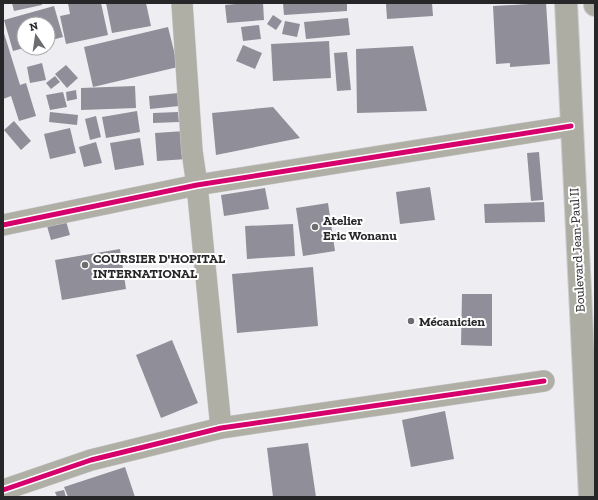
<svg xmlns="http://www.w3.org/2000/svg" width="598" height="500" font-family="'Zilla Slab',serif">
	<rect width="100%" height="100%" fill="#eeedf2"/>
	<g fill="#908e99">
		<path d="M12 3H42V5L14 11Z"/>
		<path d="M68 3H101L108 35 66 44 60 16 70 14Z"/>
		<path d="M106 3H146L151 26 112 33Z"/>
		<path d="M246 3H263L264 20 227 23 225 5Z"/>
		<path d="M283 3H347V11L284 15Z"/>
		<path d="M396 3H432L433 16 387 19 386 4Z"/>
		<path d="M546 3 550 64 510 67V63L496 64 493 6Z"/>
		<path d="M54 6 63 37 48 41V24H24V48L13 51 4 20Z"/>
		<path d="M273 15 282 21 276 30 267 24Z"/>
		<path d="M348 18 350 35 306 39 304 22Z"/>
		<path d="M285 21 300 24 297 37 282 34Z"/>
		<path d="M259 25 261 39 243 41 241 27Z"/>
		<path d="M168 27 178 67 93 87 84 47Z"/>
		<path d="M3 30 20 85 26 83 36 116 19 121 11 96 3 99Z"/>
		<path d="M329 41 331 78 273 81 271 44Z"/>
		<path d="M243 45 262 53 255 69 236 61Z"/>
		<path d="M413 46 427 111 357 113 356 49Z"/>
		<path d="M347 52 351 90 337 91 334 53Z"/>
		<path d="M42 63 46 80 30 83 27 67Z"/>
		<path d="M66 65 78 78 67 88 55 74Z"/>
		<path d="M55 76 60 82 51 89 46 83Z"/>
		<path d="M135 86 136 108 81 110V88Z"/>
		<path d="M76 90 77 99 67 101 66 92Z"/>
		<path d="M63 92 67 107 50 110 46 95Z"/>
		<path d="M178 93 179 106 150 109 149 96Z"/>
		<path d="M273 107 300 138 216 155 212 113Z"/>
		<path d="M137 111 140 132 106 138 102 117Z"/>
		<path d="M50 112 78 115 77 125 49 122Z"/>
		<path d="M178 112 179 122 153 123V113Z"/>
		<path d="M96 116 101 137 90 140 85 119Z"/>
		<path d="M14 121 31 141 21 150 4 130Z"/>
		<path d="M70 128 76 153 50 159 44 134Z"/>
		<path d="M185 131 187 159 157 161 155 133Z"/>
		<path d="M140 138 144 165 115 170 110 143Z"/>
		<path d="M96 142 102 163 84 167 79 147Z"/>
		<path d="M539 152 543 200 531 201 527 153Z"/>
		<path d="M430 187 435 220 400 224 396 192Z"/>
		<path d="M265 188 269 209 224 216 221 195Z"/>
		<path d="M544 202 545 222 485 223 484 204Z"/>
		<path d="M328 203 335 251 303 256 296 208Z"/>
		<path d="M66 221 70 235 51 240 47 226Z"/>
		<path d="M293 224 295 256 247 259 245 226Z"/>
		<path d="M120 249 126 289 62 300 55 260Z"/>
		<path d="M313 267 318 326 237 333 232 274Z"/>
		<path d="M462 294H492V346L461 345Z"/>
		<path d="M172 340 198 403 161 418 136 355Z"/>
		<path d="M445 411 454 459 411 467 402 420Z"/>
		<path d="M308 443 316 497H273L267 448Z"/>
		<path d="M125 467 135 497H68L64 487Z"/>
		<path d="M64 490 66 497H57L55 492Z"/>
	</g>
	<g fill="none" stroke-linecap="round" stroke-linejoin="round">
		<g stroke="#cbcacd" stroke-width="22">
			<g id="street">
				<path d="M182 3 192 151 197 185 221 428"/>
				<path d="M3 225 197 185 571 126"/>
				<path d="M3 490 91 460 221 428 544 381"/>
			</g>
		</g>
		<g stroke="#cbcacd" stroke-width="24">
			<g id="secondary">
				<path d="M566 3 590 497"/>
				<path d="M595 3V5"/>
			</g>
		</g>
		<use href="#street" stroke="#b0afa5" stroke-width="21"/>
		<use href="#secondary" stroke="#aeada3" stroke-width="22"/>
		<g stroke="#fff" stroke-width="8">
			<g id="cycleway">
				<path d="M3 225 197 185 571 126"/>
				<path d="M3 490 91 460 221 428 544 381"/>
			</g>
		</g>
		<use href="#cycleway" stroke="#d6006c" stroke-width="5"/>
	</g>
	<g fill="#6d6c6f" stroke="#fff" stroke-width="1.5">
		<circle cx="315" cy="227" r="4"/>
		<circle cx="85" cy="265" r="4"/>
		<circle cx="411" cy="321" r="4"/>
	</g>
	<g text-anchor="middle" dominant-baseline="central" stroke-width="4" stroke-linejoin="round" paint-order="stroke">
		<g font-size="13" font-weight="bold" fill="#272629" stroke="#fff" text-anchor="start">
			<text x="323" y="220">Atelier<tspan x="323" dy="15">Eric Wonanu</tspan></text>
			<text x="93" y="258">COURSIER D'HOPITAL<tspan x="93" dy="15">INTERNATIONAL</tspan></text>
			<text x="419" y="321">Mécanicien</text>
		</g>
		<g font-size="13" fill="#272629" stroke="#fff">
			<text transform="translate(577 250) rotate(-93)">Boulevard Jean-Paul II</text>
		</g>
	</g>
	<rect width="598" height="500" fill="none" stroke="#272629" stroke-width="8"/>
	<g transform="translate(36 36) rotate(347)"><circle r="19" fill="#ffffff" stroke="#a9a8a9"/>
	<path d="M0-3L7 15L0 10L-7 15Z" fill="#6d6c6f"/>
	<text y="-6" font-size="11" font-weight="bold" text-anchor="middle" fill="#272629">N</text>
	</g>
</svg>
